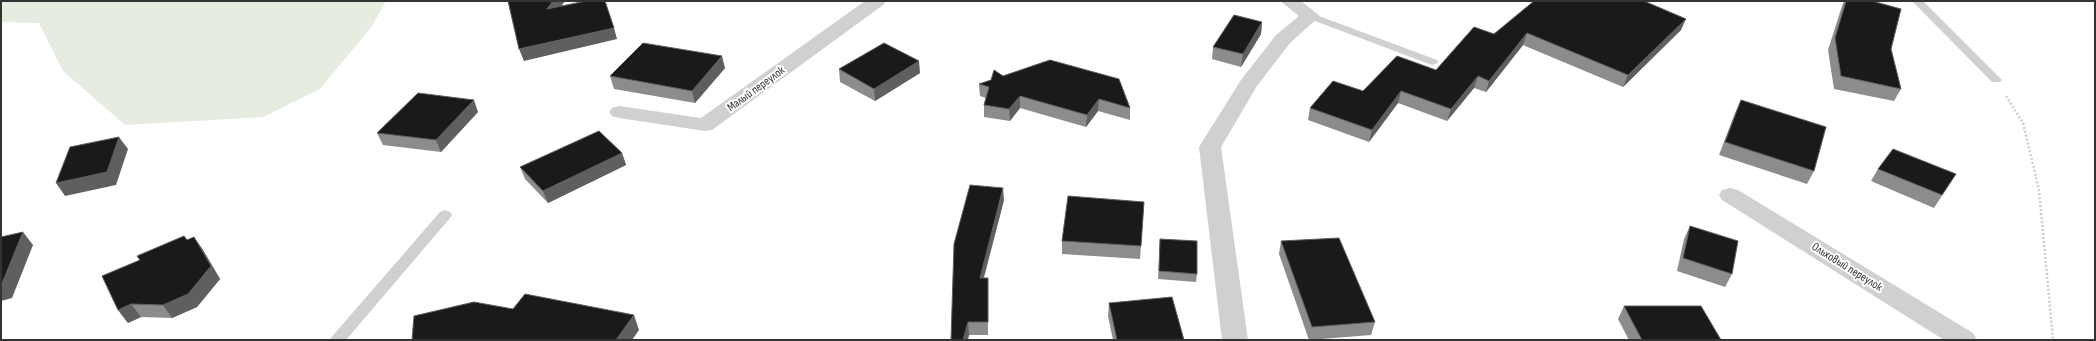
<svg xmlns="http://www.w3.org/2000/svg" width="2096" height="341" font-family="'Sofia Sans Condensed',sans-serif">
	<rect width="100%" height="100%" fill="#fff"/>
	<path fill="#e6ecdf" d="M1 1H386L372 26 320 89 263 117 125 125 63 71 39 23 1 22Z"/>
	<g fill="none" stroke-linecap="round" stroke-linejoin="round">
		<path stroke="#cdcdcd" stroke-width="2.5" stroke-dasharray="2 2" stroke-linecap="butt" d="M2006 96 2023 123 2039 190 2053 340"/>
		<g fill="#d0d0d0" fill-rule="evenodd">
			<path d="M1912 1H1923L2002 80 2000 82H1992Z"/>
			<path d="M1311 13 1437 60 1439 62 1433 65 1429 64 1307 18 1306 16 1307 14Z"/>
			<path d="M445 210 450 212 452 215 450 218 346 340H329L440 212Z"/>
		</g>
		<g fill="#d0d0d0" fill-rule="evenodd">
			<path d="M865 1H886L883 5 712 130 705 131 619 118 612 116 609 112 612 108 619 106 701 118Z"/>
			<path d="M1280 1H1301L1320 16 1290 43 1257 86 1221 147 1248 340H1222L1199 147 1241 80 1276 35 1299 16Z"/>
			<path d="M1730 188 1738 190 1973 333 1977 340H1944L1722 200 1719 195 1722 190Z"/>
		</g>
	</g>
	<g fill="#8c8c8c">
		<path d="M1844 1H1872L1891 49 1901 89 1894 101 1834 89 1828 50 1842 6Z"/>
		<path d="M1262 22 1261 34 1241 67 1212 59 1213 47Z"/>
		<path d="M1681 30 1623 87 1523 45 1486 92 1474 88 1447 121 1398 103 1369 142 1308 120 1310 108 1363 91 1436 70 1494 34Z"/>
		<path d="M1050 60 1130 108V120L1098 111 1086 127 1020 108 1010 121 984 117V105L986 98 980 96 979 84Z"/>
		<path d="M725 68 695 103 614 89 610 76Z"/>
		<path d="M839 69 920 73 875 101 840 82Z"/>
		<path d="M1741 100 1814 171 1807 184 1719 155 1735 113Z"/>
		<path d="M478 112 441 152 383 145 377 133Z"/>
		<path d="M622 153 626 165 548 203 525 179 520 167Z"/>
		<path d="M1878 169 1956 174 1934 208 1871 181Z"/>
		<path d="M1004 200 984 278 988 291V335H969L951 340Z"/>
		<path d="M1144 202 1140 259 1062 254V241Z"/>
		<path d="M1690 226 1732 274 1725 287 1677 271 1684 239Z"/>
		<path d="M194 237 203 250 220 279 197 307 172 318 141 317 128 323 118 310 187 240Z"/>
		<path d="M1160 239 1197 274 1196 282 1158 279Z"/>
		<path d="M1281 241 1375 322 1371 335 1309 340 1279 254Z"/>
		<path d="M1109 303 1184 340H1113L1108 316Z"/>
		<path d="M1624 306 1721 340H1629L1618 319Z"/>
	</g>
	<g fill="#5f5f5f">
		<path d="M553 1H565L551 21 547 9Z"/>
		<path d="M1686 19 1681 30 1623 87 1628 75Z"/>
		<path d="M1262 22 1261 34 1241 67 1243 54Z"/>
		<path d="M614 28 617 39 524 61 519 49Z"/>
		<path d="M1527 33 1523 45 1486 92 1489 81Z"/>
		<path d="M722 56 725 68 695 103 692 91Z"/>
		<path d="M919 61 920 73 875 101 874 89Z"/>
		<path d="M1478 76 1474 88 1447 121 1451 109Z"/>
		<path d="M1401 91 1398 103 1369 142 1372 130Z"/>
		<path d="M1020 96V108L1010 121 1009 109Z"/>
		<path d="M1099 99 1098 111 1086 127 1087 115Z"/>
		<path d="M474 100 478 112 441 152 436 140Z"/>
		<path d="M119 137 128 149 116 185 65 196 56 183Z"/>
		<path d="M622 153 626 165 548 203 543 191Z"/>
		<path d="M1003 188 1004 200 980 291V278Z"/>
		<path d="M23 232 33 245 12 298 1 301V286Z"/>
		<path d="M194 237 203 250 220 279 197 307 172 318 163 305Z"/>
		<path d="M131 304 141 317 128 323 118 310Z"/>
		<path d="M634 315 639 330 632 340H616Z"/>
		<path d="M968 322 969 335 968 340H963Z"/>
	</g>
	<g fill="#1a1a1a" stroke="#5f5f5f">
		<path d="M508 1H553L547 9 586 1H605L614 28 519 49Z"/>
		<path d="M1534 1H1644L1686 19 1628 75 1527 33 1489 81 1478 76 1451 109 1401 91 1372 130 1310 108 1333 81 1363 91 1397 56 1436 70 1474 27 1494 34Z"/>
		<path d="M1846 1H1872L1901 9 1891 49 1901 89 1841 76 1835 38Z"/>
		<path d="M1234 15 1262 22 1243 54 1213 47Z"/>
		<path d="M643 43 722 56 692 91 610 76Z"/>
		<path d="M884 43 919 61 874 89 839 69Z"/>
		<path d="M1050 60 1119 79 1130 108 1099 99 1087 115 1020 96 1009 109 984 105 989 87 979 84 991 80 994 70 1003 76Z"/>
		<path d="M418 93 474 100 436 140 377 133Z"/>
		<path d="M1741 100 1826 127 1814 171 1725 142Z"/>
		<path d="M599 131 622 153 543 191 520 167Z"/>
		<path d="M119 137 107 172 56 183 70 147Z"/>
		<path d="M1893 149 1956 174 1942 195 1878 169Z"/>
		<path d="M970 185 1003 188 980 278H988V322H968L963 340H951L954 244Z"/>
		<path d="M1068 196 1144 202 1141 246 1062 241Z"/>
		<path d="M1690 226 1738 241 1732 274 1683 258Z"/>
		<path d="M23 232 1 286V237Z"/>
		<path d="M184 236 187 240 194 237 211 266 188 294 163 305 131 304 118 310 102 276 140 260 137 256Z"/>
		<path d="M1339 238 1375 322 1312 327 1281 241Z"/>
		<path d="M1160 239 1197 241V274L1159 271Z"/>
		<path d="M525 294 634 315 616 340H412L414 316 474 302 513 309Z"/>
		<path d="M1172 297 1184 340H1117L1109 303Z"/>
		<path d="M1624 306H1701L1721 340H1642Z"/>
	</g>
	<g text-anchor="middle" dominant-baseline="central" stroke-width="4" stroke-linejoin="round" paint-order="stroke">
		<g font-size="12" fill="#333" stroke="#fff">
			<text transform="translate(756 89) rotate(-36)">Малый переулок</text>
			<text transform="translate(1847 267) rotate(32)">Ольховый переулок</text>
		</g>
	</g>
	<rect width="2096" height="341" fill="none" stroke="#333333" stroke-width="4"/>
</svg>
